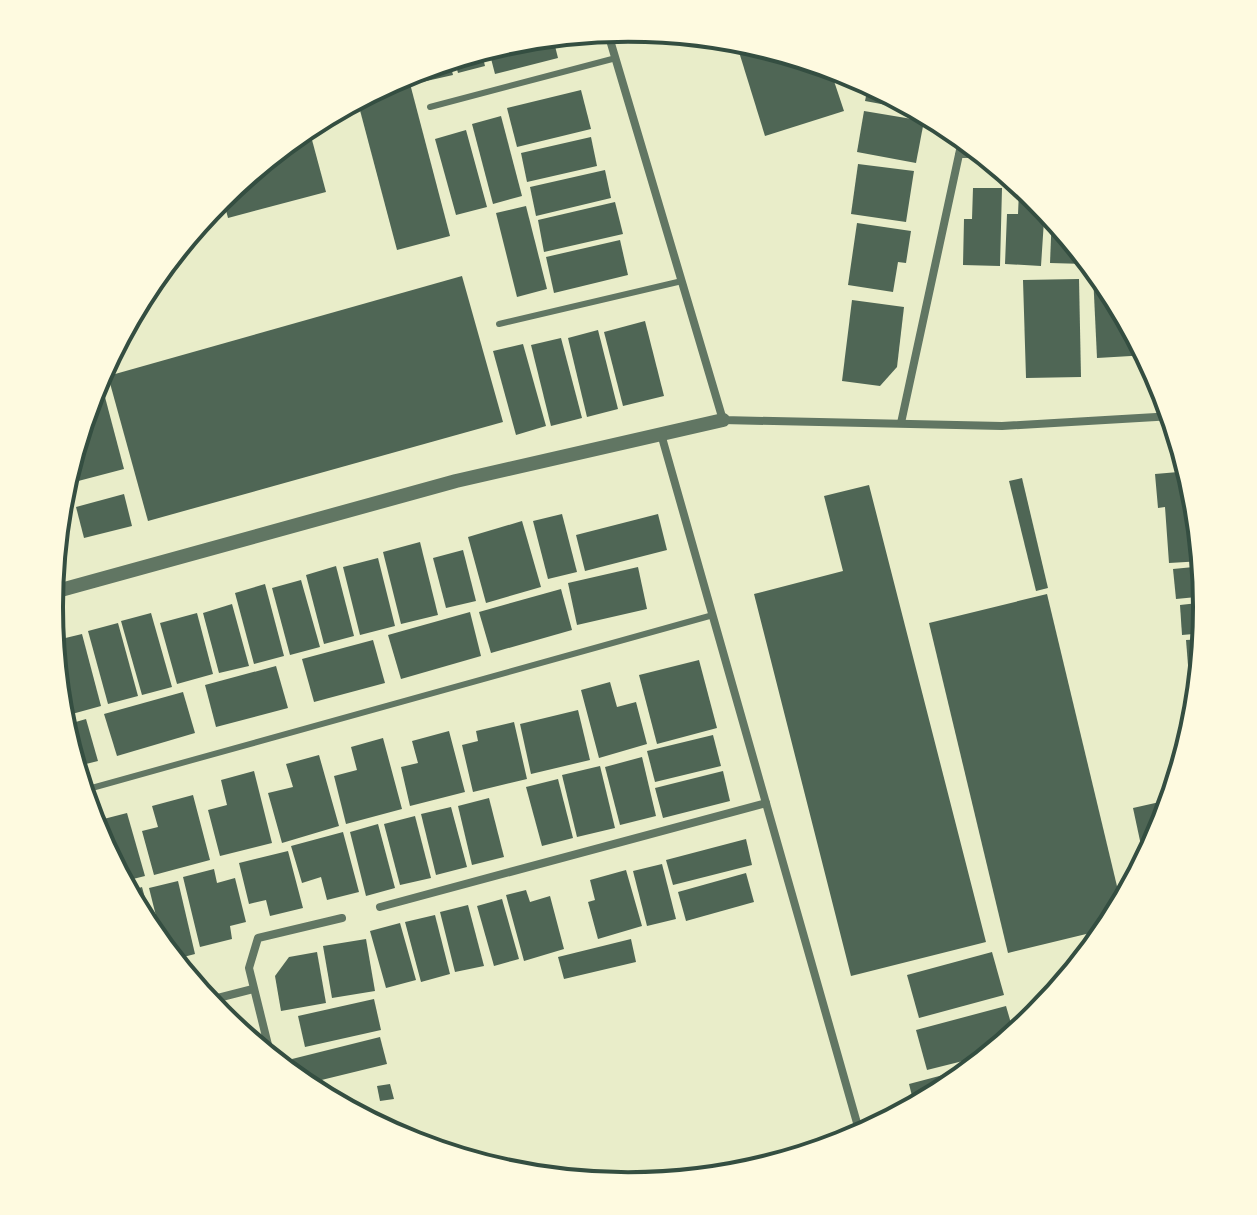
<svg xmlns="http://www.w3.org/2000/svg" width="1257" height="1215" font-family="'Times New Roman',serif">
	<rect width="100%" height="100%" fill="#e9edc9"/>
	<g fill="#4f6655">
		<path d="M567 34 568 39 554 42 558 58 495 74 488 47 516 39Z"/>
		<path d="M735 39 829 66 844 111 765 136Z"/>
		<path d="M481 50 485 66 458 73 454 58Z"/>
		<path d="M449 59 453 75 422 82 419 68Z"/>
		<path d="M408 76 450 236 397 250 357 99 391 81Z"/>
		<path d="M869 82 924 112 865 101Z"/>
		<path d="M581 90 591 129 517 147 507 108Z"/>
		<path d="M864 111 924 121 916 163 857 152Z"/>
		<path d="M501 116 522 196 493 204 472 124Z"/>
		<path d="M308 125 326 192 228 218 222 195Z"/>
		<path d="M466 130 487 207 456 215 435 139Z"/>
		<path d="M591 137 597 166 527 182 521 153Z"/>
		<path d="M858 164 914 171 906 222 851 214Z"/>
		<path d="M605 170 611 198 536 216 530 187Z"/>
		<path d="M973 188H1002L1000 266 963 265 964 219H972Z"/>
		<path d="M1019 191 1031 192 1045 205 1041 266 1005 264 1007 214H1018Z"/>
		<path d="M615 202 623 234 544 252 538 220Z"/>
		<path d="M526 206 547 289 517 297 496 213Z"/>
		<path d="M1052 214 1086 256 1085 264 1050 263Z"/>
		<path d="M857 223 911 231 906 263 898 262 893 292 848 285Z"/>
		<path d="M620 240 628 275 554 293 546 257Z"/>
		<path d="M1100 273 1111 286 1148 355 1097 358 1093 274Z"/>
		<path d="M462 276 503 422 148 521 108 376Z"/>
		<path d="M1079 279 1081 377 1026 378 1023 280Z"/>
		<path d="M852 300 904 307 897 367 880 386 842 381Z"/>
		<path d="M645 321 664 396 623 406 604 332Z"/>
		<path d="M598 330 618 409 587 417 568 338Z"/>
		<path d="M561 338 582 418 551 426 531 345Z"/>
		<path d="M523 344 546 426 516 435 493 351Z"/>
		<path d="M101 382 124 469 63 485 93 385Z"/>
		<path d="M1190 471 1197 495 1203 561 1169 563 1165 507 1158 508 1155 474Z"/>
		<path d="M1022 478 1048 588 1036 591 1009 481Z"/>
		<path d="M869 485 986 942 851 976 754 594 843 571 824 496Z"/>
		<path d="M124 494 132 526 84 538 76 507Z"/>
		<path d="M562 514 577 572 548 579 533 521Z"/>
		<path d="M658 514 667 550 585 571 576 535Z"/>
		<path d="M58 518 67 554 54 557Z"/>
		<path d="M522 521 541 587 486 603 468 537Z"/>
		<path d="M420 542 438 615 401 624 383 552Z"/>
		<path d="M463 550 476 601 446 608 433 558Z"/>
		<path d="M378 558 395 626 360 635 343 567Z"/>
		<path d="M336 566 354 636 324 644 306 575Z"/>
		<path d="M1204 566 1207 596 1176 599 1173 569Z"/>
		<path d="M638 567 647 609 577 625 568 583Z"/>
		<path d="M301 580 320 647 290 655 272 588Z"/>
		<path d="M265 584 284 656 254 664 235 593Z"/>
		<path d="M561 589 572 630 491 653 479 612Z"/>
		<path d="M1047 594 1122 907 1111 928 1008 953 929 623Z"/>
		<path d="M1207 602 1205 633 1182 635 1180 605Z"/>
		<path d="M232 604 249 666 219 673 203 613Z"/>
		<path d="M470 612 481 656 401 679 388 635Z"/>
		<path d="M151 613 172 687 142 695 121 621Z"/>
		<path d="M197 613 213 674 177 684 160 623Z"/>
		<path d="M118 623 138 696 108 704 88 631Z"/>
		<path d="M82 634 101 706 72 714 53 641Z"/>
		<path d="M1205 639 1202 664 1188 665 1186 640Z"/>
		<path d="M373 640 385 683 314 702 302 659Z"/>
		<path d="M699 660 717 728 657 744 639 675Z"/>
		<path d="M276 666 288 708 216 727 205 685Z"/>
		<path d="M610 682 617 707 636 702 647 744 599 758 581 690Z"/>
		<path d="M57 690 66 716 60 718 58 700Z"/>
		<path d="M183 692 195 733 117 756 104 714Z"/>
		<path d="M578 710 590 760 531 774 520 724Z"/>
		<path d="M86 719 98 761 74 767 62 726Z"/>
		<path d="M514 722 527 779 473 792 462 745 478 741 476 731Z"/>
		<path d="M449 731 465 792 410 806 401 767 418 763 412 741Z"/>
		<path d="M713 735 721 766 655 782 647 751Z"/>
		<path d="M383 738 402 809 346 824 334 776 357 770 351 747Z"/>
		<path d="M319 755 339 826 282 843 268 793 293 787 286 764Z"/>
		<path d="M642 757 656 816 620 825 605 767Z"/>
		<path d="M600 766 615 828 577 837 562 775Z"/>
		<path d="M254 771 272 843 220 856 208 810 227 805 221 780Z"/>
		<path d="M723 771 730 801 663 818 655 788Z"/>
		<path d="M558 779 573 838 542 846 526 787Z"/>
		<path d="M193 795 210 860 154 875 142 831 158 827 152 806Z"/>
		<path d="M489 798 504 857 472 865 458 806Z"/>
		<path d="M1173 799 1164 830 1145 864 1133 808Z"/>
		<path d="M451 807 467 867 436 875 421 814Z"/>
		<path d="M127 813 145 876 121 882 95 833 92 822Z"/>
		<path d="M415 816 431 878 400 885 384 824Z"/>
		<path d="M378 824 395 888 366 896 350 832Z"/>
		<path d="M343 832 359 892 327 900 321 877 302 883 291 846Z"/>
		<path d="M746 839 752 865 673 885 666 860Z"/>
		<path d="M288 851 303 908 270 916 266 900 249 904 239 863Z"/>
		<path d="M662 864 676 919 647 926 633 871Z"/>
		<path d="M214 869 217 883 235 878 246 922 230 926 232 939 200 947 183 877Z"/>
		<path d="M626 870 642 926 598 939 588 902 595 900 590 880Z"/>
		<path d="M746 873 754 902 686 921 678 892Z"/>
		<path d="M178 881 195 954 172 960 165 952 149 888Z"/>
		<path d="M142 887 157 942 146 929 127 892Z"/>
		<path d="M526 890 530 902 550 896 564 949 524 961 506 895Z"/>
		<path d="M502 899 519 959 494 966 477 906Z"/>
		<path d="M468 905 484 966 455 972 440 912Z"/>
		<path d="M435 915 450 974 421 982 405 922Z"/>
		<path d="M400 923 416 980 386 988 370 931Z"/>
		<path d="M366 939 375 991 332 998 323 946Z"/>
		<path d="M631 939 636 962 564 979 558 957Z"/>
		<path d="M317 952 326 1003 281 1011 275 976 289 957Z"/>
		<path d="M992 952 1004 995 919 1018 907 975Z"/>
		<path d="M374 999 381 1030 305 1047 298 1016Z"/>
		<path d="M1006 1006 1015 1037 995 1053 927 1070 916 1030Z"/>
		<path d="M380 1037 387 1064 301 1085 298 1082 292 1059Z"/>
		<path d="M981 1065 950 1090 915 1108 909 1084Z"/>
		<path d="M390 1084 394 1099 380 1101 377 1086Z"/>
		<path d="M814 1147 816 1153 741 1176 652 1185Z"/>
	</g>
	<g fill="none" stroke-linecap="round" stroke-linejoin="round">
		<g stroke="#617663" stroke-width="6">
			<path d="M430 107 616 58"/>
			<path d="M958 155H986"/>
			<path d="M499 324 682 281"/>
			<path d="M81 791 713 615"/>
		</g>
		<g stroke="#617663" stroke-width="8">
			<path d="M607 30 723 420 1002 426 1173 416"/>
			<path d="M901 423 963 136"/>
			<path d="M661 434 861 1137"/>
			<path d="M380 907 766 803"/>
			<path d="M206 1001 253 989"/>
			<path d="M272 1061 249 968 258 938 342 918"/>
		</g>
		<path stroke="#617663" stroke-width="14" d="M50 593 456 481 723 420"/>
	</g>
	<path d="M0 0H1257V1215H0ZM63 607a565 565 0 1 1 1130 0a565 565 0 1 1-1130 0Z" fill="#fefae0" fill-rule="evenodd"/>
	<path fill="none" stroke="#344e41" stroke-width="4" d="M63 607a565 565 0 1 1 1130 0a565 565 0 1 1-1130 0Z"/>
</svg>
